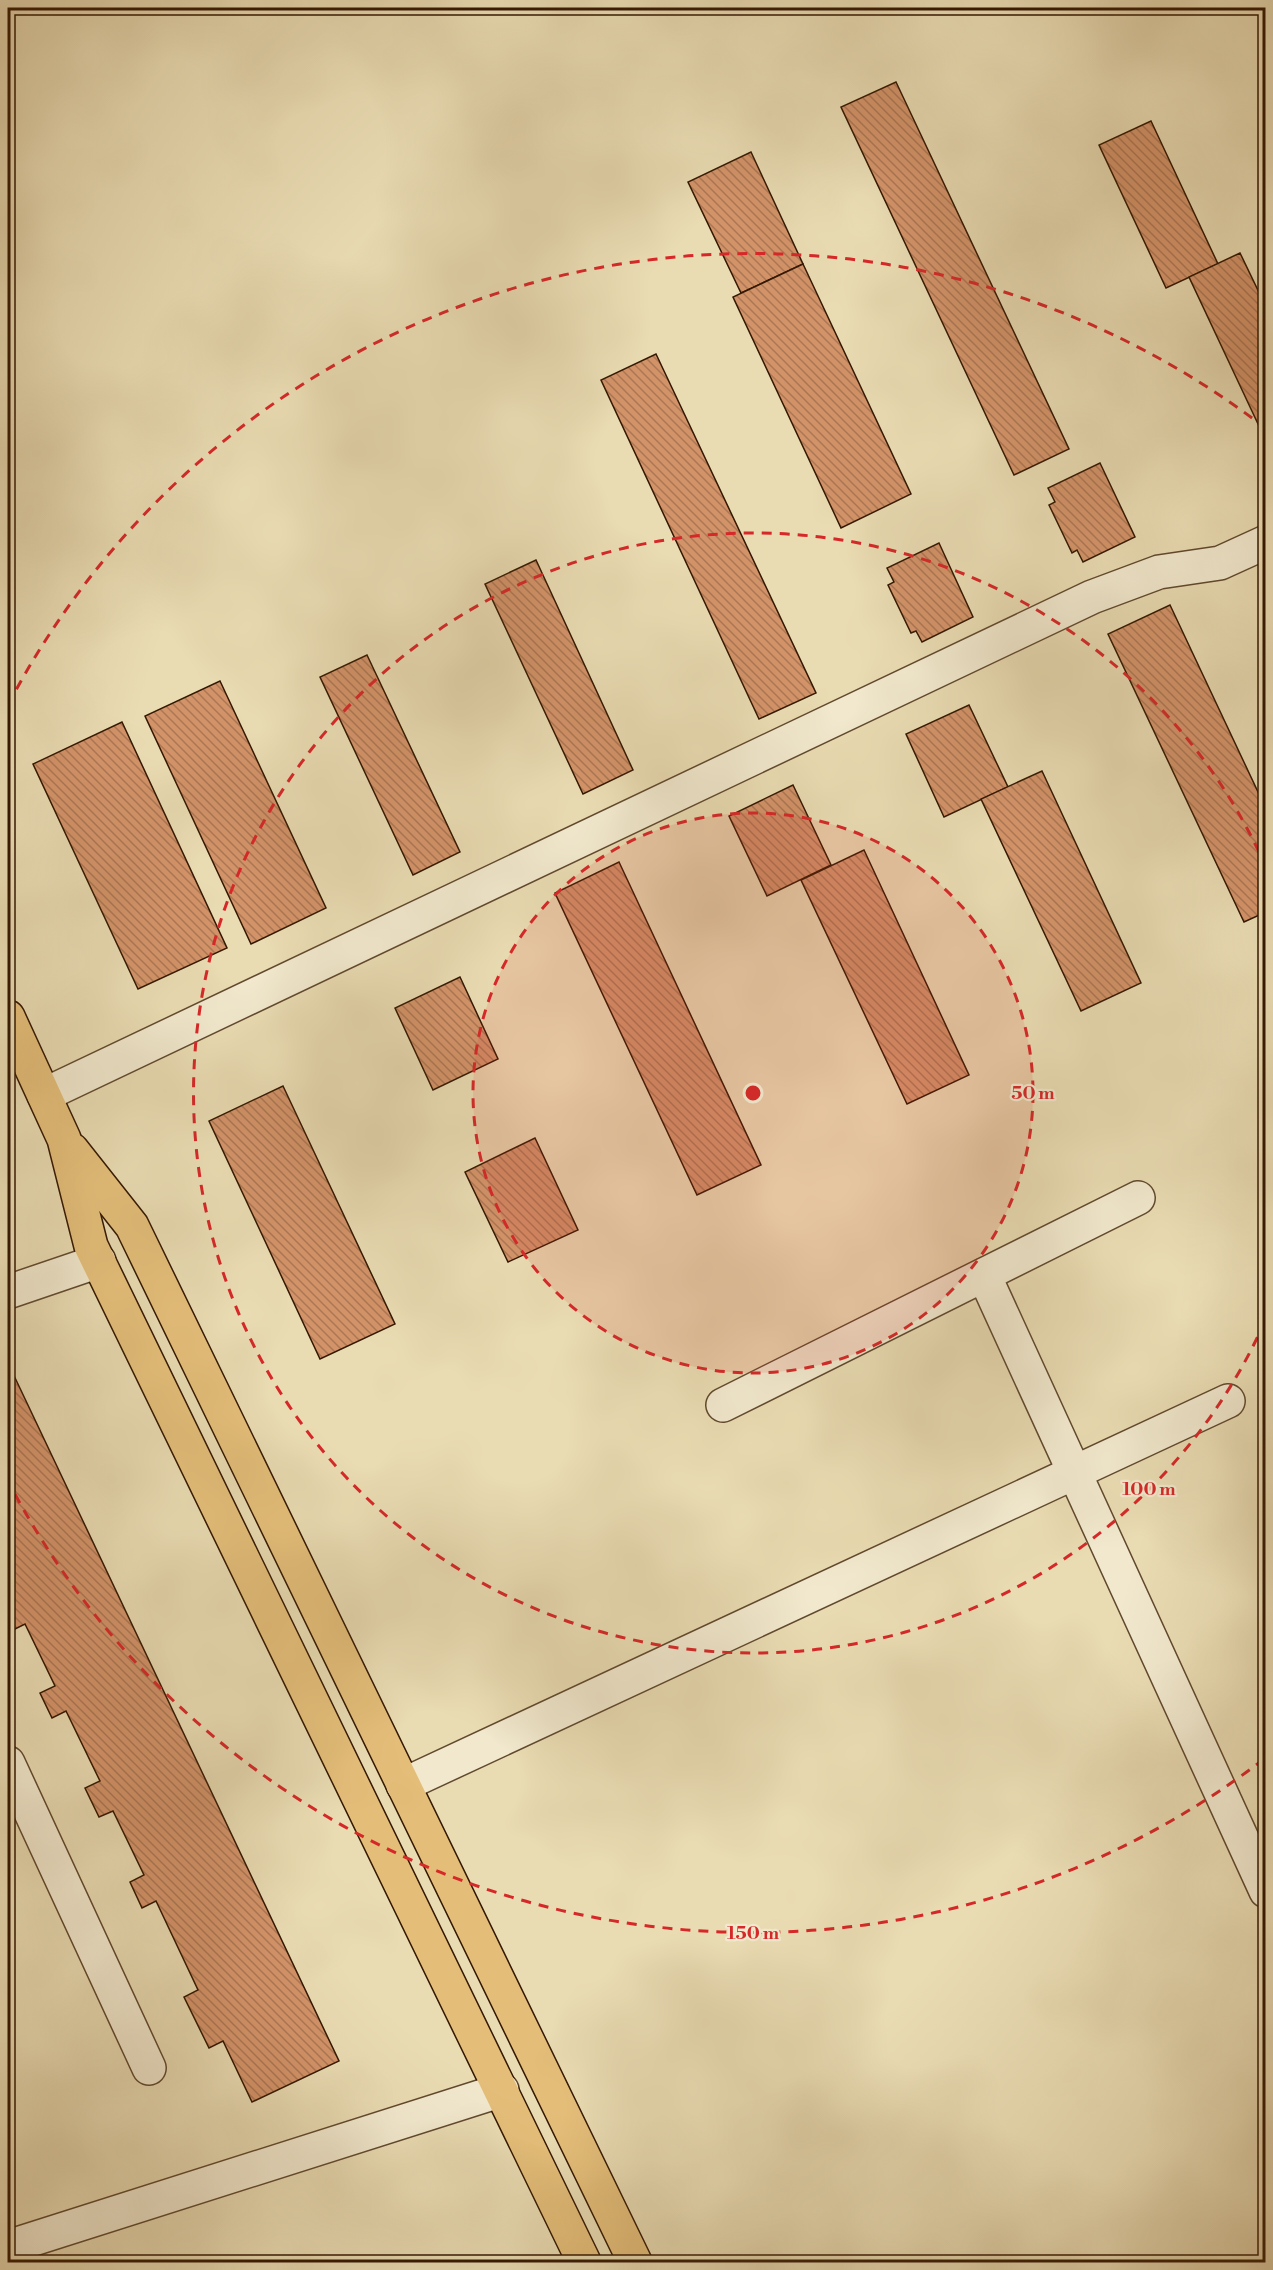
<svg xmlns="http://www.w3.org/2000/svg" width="1273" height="2270" font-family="'Libre Bodoni',serif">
	<defs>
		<pattern id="building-back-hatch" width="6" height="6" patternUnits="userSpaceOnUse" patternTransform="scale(1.5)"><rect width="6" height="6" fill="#d39369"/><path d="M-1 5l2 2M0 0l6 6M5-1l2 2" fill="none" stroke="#ac7754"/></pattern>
	</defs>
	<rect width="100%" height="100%" fill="#e9dbb2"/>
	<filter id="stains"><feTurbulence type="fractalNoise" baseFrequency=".00333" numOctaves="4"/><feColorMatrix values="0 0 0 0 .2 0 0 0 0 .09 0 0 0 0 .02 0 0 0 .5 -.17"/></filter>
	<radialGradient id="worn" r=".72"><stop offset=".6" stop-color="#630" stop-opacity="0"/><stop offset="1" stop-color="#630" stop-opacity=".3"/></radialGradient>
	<g fill="url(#building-back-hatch)" stroke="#341802" stroke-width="1.5">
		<path d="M896 82 1069 449 1014 475 841 107Z"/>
		<path d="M1151 121 1218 264 1166 288 1099 145Z"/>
		<path d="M751 152 803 264 741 293 688 182Z"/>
		<path d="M1240 253 1266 307V441L1189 277Z"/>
		<path d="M803 264 911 494 841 528 733 297Z"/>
		<path d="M656 354 816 693 759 719 601 380Z"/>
		<path d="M1100 463 1135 537 1083 562 1077 550 1072 553 1049 505 1055 502 1048 488Z"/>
		<path d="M939 543 973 617 922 642 916 631 911 633 888 585 894 582 887 568Z"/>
		<path d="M536 560 633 770 583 794 485 584Z"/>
		<path d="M1170 605 1266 809V912L1244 922 1108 634Z"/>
		<path d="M367 655 460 852 413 875 320 677Z"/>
		<path d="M220 681 326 908 251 944 145 716Z"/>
		<path d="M969 705 1008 787 944 817 906 734Z"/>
		<path d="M122 722 227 948 138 989 33 764Z"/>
		<path d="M1042 771 1141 983 1081 1011 981 799Z"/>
		<path d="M793 785 831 865 767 896 729 816Z"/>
		<path d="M864 850 969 1075 907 1104 801 880Z"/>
		<path d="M619 862 761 1165 697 1195 555 893Z"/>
		<path d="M460 977 498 1059 433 1090 395 1008Z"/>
		<path d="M283 1086 395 1324 320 1359 209 1121Z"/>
		<path d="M535 1138 578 1230 508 1262 465 1172Z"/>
		<path d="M8 1363 339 2061 252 2102 223 2041 209 2048 184 1997 198 1990 156 1901 142 1908 130 1882 144 1875 113 1811 99 1817 85 1788 100 1781 66 1711 52 1718 40 1693 55 1686 25 1624 11 1631 8 1625V1596L11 1594 8 1587Z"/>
	</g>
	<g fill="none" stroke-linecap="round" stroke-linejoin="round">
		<g stroke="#61492e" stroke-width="36">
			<g id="minor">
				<path d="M44 1095 1092 597 1159 572 1220 563 1266 542"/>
				<path d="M984 1275 1266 1891"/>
				<path d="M8 1292 99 1261"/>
				<path d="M723 1405 1138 1198"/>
				<path d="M8 1763 149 2068"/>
				<path d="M403 1785 1228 1401"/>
				<path d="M8 2247 502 2090"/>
			</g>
		</g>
		<g stroke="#341802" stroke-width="36">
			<g id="major">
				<path d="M8 1017 64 1139 91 1246 584 2262"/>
				<path d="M72 1150 132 1226 635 2262"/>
			</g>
		</g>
		<use href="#minor" stroke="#f1e8cd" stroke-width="33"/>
		<use href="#major" stroke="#e4be79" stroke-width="33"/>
	</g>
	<circle cx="753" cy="1093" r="280" fill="#d62828" fill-opacity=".12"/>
	<g fill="none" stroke="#d62828" stroke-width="3" stroke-dasharray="10 8">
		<circle cx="753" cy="1093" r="280"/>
		<path d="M1265 1321A560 560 0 1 1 1265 865"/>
		<path d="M1264 1759A840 840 0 0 1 8 1481M8 705A840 840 0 0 1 1264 427"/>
	</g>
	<circle cx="753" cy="1093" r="9" fill="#d62828" stroke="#f1e8cd" stroke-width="3"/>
	<g font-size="18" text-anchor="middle" font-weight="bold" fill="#d62828" stroke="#f1e8cd" stroke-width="4.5" stroke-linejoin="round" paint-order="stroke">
		<text x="1033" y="1099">50 m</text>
		<text x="1149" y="1495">100 m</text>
		<text x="753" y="1939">150 m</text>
	</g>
	<rect width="1273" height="2270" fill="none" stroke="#e9dbb2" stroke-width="30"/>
	<rect x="9" y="9" width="1255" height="2252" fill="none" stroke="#341802" stroke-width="3"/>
	<rect x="15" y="15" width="1243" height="2240" fill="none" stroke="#341802" stroke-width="1.5"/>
	<rect width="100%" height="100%" filter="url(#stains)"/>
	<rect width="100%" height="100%" fill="url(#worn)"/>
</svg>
